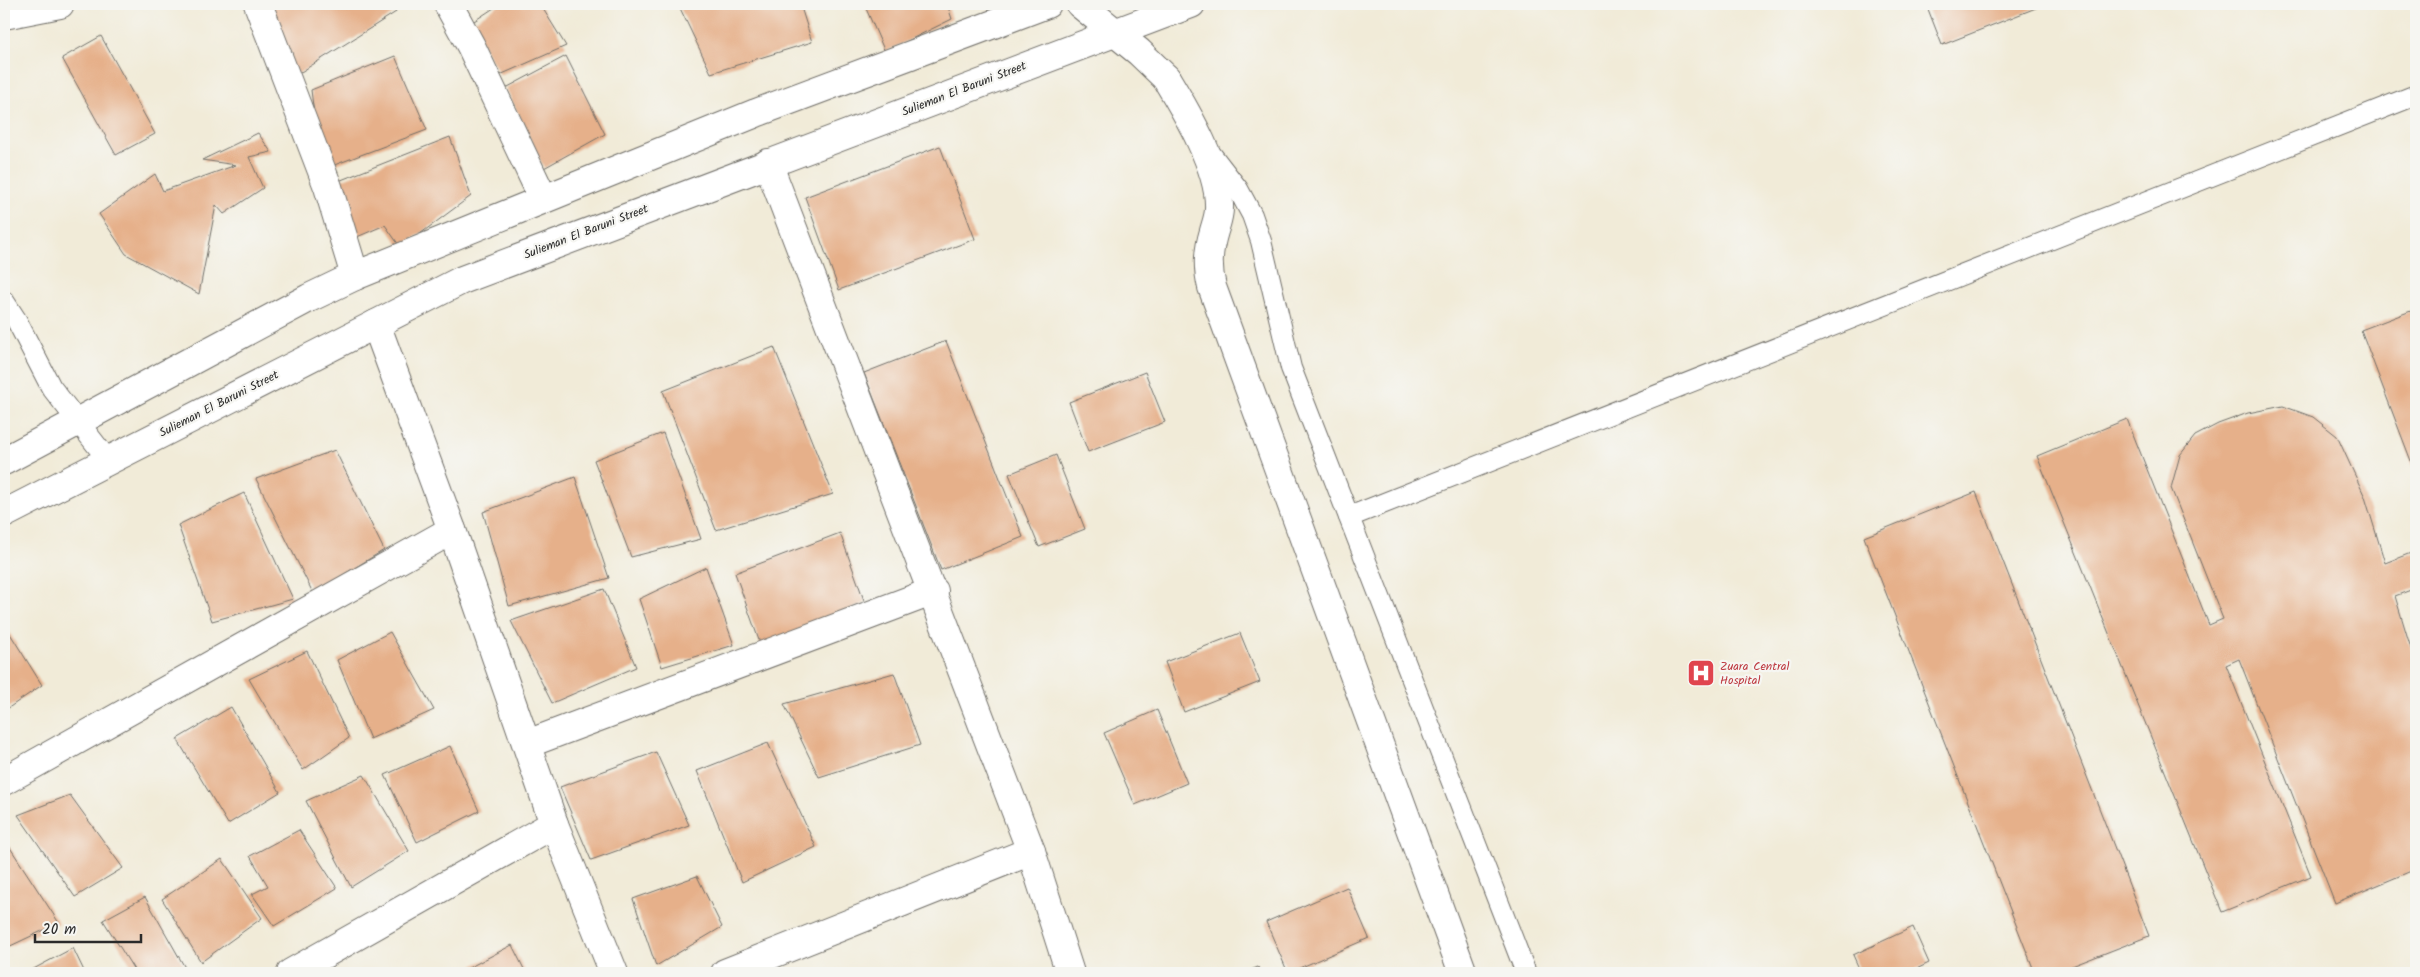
<svg xmlns="http://www.w3.org/2000/svg" width="2420" height="977" font-family="Kalam,sans-serif">
	<rect width="100%" height="100%" fill="#f6f6f2"/>
	<filter id="ink" filterUnits="userSpaceOnUse"><feTurbulence type="fractalNoise" baseFrequency=".02" numOctaves="2"/><feDisplacementMap in="SourceGraphic" scale="10" xChannelSelector="R" yChannelSelector="G"/><feConvolveMatrix kernelMatrix="1 2 1 2 8 2 1 2 1" color-interpolation-filters="sRGB"/></filter>
	<filter id="wash" filterUnits="userSpaceOnUse"><feTurbulence type="fractalNoise" baseFrequency=".0096" numOctaves="4" result="noise"/><feDisplacementMap in="SourceGraphic" scale="20" xChannelSelector="R" yChannelSelector="G"/><feGaussianBlur stdDeviation="1.12" result="paint"/><feColorMatrix in="noise" values="0 0 0 0 0 0 0 0 0 0 0 0 0 0 0 0 0 1.4 0 .05"/><feComposite in="paint" operator="in"/></filter>
	<g filter="url(#wash)">
		<rect width="100%" height="100%" fill="#f1ebd8"/>
		<g id="blocks">
			<g fill="#e6b08a">
				<path d="M267 4H391L396 12 293 77Z"/>
				<path d="M500 4H540L566 46 500 75 471 23Z"/>
				<path d="M678 4H800L812 42 711 73Z"/>
				<path d="M864 4H947L952 19 885 52Z"/>
				<path d="M1926 4H2046L1942 45Z"/>
				<path d="M101 36 155 134 116 155 62 58Z"/>
				<path d="M395 56 427 130 321 170 311 90Z"/>
				<path d="M566 56 605 134 544 168 506 88Z"/>
				<path d="M258 133 271 152 249 157 263 188 224 214 216 205 199 294 126 254 99 214 155 174 163 191 236 165 202 160Z"/>
				<path d="M450 137 471 196 401 248 385 225 357 237 336 182Z"/>
				<path d="M940 146 975 239 839 290 805 197Z"/>
				<path d="M2416 309V474L2361 330Z"/>
				<path d="M946 341 1023 537 941 570 864 373Z"/>
				<path d="M774 347 833 494 716 530 663 391Z"/>
				<path d="M1145 372 1165 422 1088 452 1069 402Z"/>
				<path d="M2283 406 2313 417 2337 436 2365 497 2385 563 2416 551V588L2395 596 2416 665V869L2335 903 2239 659 2226 665 2311 876 2222 912 2037 456 2127 419 2209 625 2223 619 2171 488 2180 455 2195 436 2218 424 2248 413Z"/>
				<path d="M663 433 701 539 631 557 594 460Z"/>
				<path d="M335 450 384 550 313 593 256 479Z"/>
				<path d="M1056 455 1085 529 1039 547 1009 474Z"/>
				<path d="M575 477 609 578 509 606 483 512Z"/>
				<path d="M1976 492 2149 936 2054 973H2035L1864 537Z"/>
				<path d="M244 493 293 599 212 621 178 525Z"/>
				<path d="M840 533 865 603 761 646 735 573Z"/>
				<path d="M706 567 734 645 662 667 639 599Z"/>
				<path d="M604 589 636 667 552 703 511 621Z"/>
				<path d="M4 624 42 685 4 711Z"/>
				<path d="M390 632 434 710 370 739 337 660Z"/>
				<path d="M1240 633 1260 682 1184 712 1165 662Z"/>
				<path d="M307 651 349 738 303 770 249 679Z"/>
				<path d="M894 673 920 745 819 777 784 704Z"/>
				<path d="M231 707 280 792 228 824 177 739Z"/>
				<path d="M1157 710 1187 783 1135 805 1104 733Z"/>
				<path d="M768 743 816 847 742 882 697 771Z"/>
				<path d="M450 746 479 811 417 842 385 775Z"/>
				<path d="M656 752 689 825 591 860 560 787Z"/>
				<path d="M364 775 409 851 351 887 306 801Z"/>
				<path d="M70 795 123 868 75 897 18 815Z"/>
				<path d="M299 830 337 888 274 926 252 894 268 886 250 856Z"/>
				<path d="M9 846 59 923 4 949V849Z"/>
				<path d="M222 859 262 918 201 962 162 899Z"/>
				<path d="M697 876 722 927 656 966 633 899Z"/>
				<path d="M1347 887 1369 938 1288 973 1266 922Z"/>
				<path d="M145 897 188 973H136L103 920Z"/>
				<path d="M1913 927 1929 963 1908 973H1861L1853 955Z"/>
				<path d="M512 945 526 973H459Z"/>
				<path d="M73 948 85 973H26Z"/>
				<path d="M1258 967 1261 973H1243Z"/>
			</g>
		</g>
	</g>
	<g filter="url(#ink)">
		<use href="#blocks" fill-opacity="0" stroke="#706e68" stroke-width="1"/>
		<g fill="none" stroke-linecap="round" stroke-linejoin="round">
			<g stroke="#706e68" stroke-width="22">
				<g id="service">
					<path d="M1211 154 1238 189 1252 215 1261 241 1291 368 1526 973"/>
					<path d="M4 301 17 321 51 387 108 460"/>
					<path d="M1349 517 2416 95"/>
				</g>
			</g>
			<g stroke="#706e68" stroke-width="30">
				<g id="minor">
					<path d="M258 4 328 187 355 276"/>
					<path d="M448 4 471 46 543 198"/>
					<path d="M4 15 60 4"/>
					<path d="M1166 78C1186 111 1221 170 1219 209 1219 216 1216 224 1214 231 1208 251 1207 267 1212 287L1463 973"/>
					<path d="M768 163 1031 851 1070 973"/>
					<path d="M376 324 452 530 554 824 614 973"/>
					<path d="M527 744 934 591"/>
					<path d="M4 781 452 530"/>
					<path d="M291 973 554 824"/>
					<path d="M725 973 1031 851"/>
				</g>
			</g>
			<g stroke="#706e68" stroke-width="30">
				<g id="tertiary">
					<path d="M1080 4 1139 52 1166 78"/>
					<path d="M4 461 309 298 355 276 756 113 1047 4"/>
					<path d="M4 514 462 280 1191 4"/>
				</g>
			</g>
			<use href="#service" stroke="#fff" stroke-width="20"/>
			<use href="#minor" stroke="#fff" stroke-width="28"/>
			<use href="#tertiary" stroke="#fff" stroke-width="28"/>
		</g>
	</g>
	<defs>
		<g id="hospital-square" transform="scale(1.4375)"><rect x="-9" y="-9" width="18" height="18" rx="4" fill="#e0444e" stroke="#f6f6f2"/><path d="M-5-5h3v3.5h4V-5h3V5h-3V1.5h-4V5h-3Z" fill="#fff"/></g>
	</defs>
	<g fill-rule="evenodd">
		<use href="#hospital-square" x="1701" y="673"/>
	</g>
	<g text-anchor="middle" dominant-baseline="central" stroke-width="4.5" stroke-linejoin="round" paint-order="stroke">
		<g font-size="12" fill="#2b2b2b" stroke="#f6f6f2">
			<text transform="translate(964 89) rotate(-21)">Sulieman El Baruni Street</text>
			<text transform="translate(586 232) rotate(-21)">Sulieman El Baruni Street</text>
			<text transform="translate(219 404) rotate(-27)">Sulieman El Baruni Street</text>
		</g>
		<g font-size="12" fill="#be3a42" stroke="#f6f6f2" text-anchor="start">
			<text x="1720" y="666">Zuara Central<tspan x="1720" dy="14">Hospital</tspan></text>
		</g>
	</g>
	<rect width="2420" height="977" fill="none" stroke="#f6f6f2" stroke-width="20"/>
	<path d="M35 934v8h106v-8" fill="none" stroke="#2b2b2b" stroke-width="2.5"/>
	<text x="42" y="934" font-size="15" fill="#2b2b2b" stroke="#f6f6f2" stroke-width="4" paint-order="stroke">20 m</text>
</svg>
